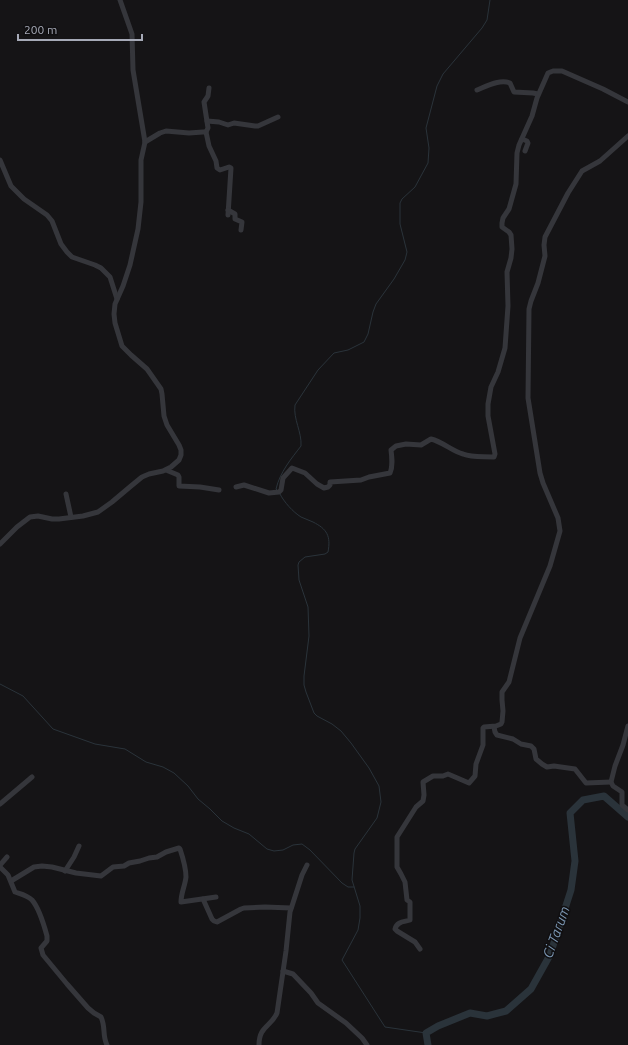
<svg xmlns="http://www.w3.org/2000/svg" width="628" height="1045" font-family="Ubuntu,sans-serif">
	<rect width="100%" height="100%" fill="#151416"/>
	<g fill="none" stroke-linecap="round" stroke-linejoin="round">
		<g stroke="#2a333a" stroke-width="1">
			<path d="M277 490 276 489C280 472 291 459 301 446 302 432 293 419 295 405L318 370 334 353 348 350 364 342 368 334 373 312 376 304 394 279 405 260 407 252 400 224V203L402 199 415 187 428 163 429 148 426 128 437 86 443 74 482 28 487 20 490 0"/>
			<path d="M280 494C284 502 293 512 301 517 305 519 309 520 313 522 327 529 331 536 328 552L325 554 305 557 299 562 298 565 299 580 308 607 309 636 304 676V685L306 692 314 713 317 716 332 724 341 731 351 743 369 768 379 786 381 802 377 818 355 849 354 853 352 880 360 906V918L358 930 342 960 385 1027 426 1033"/>
			<path d="M0 684 23 696 53 729 95 744 125 749 146 762 163 767 174 773 188 786 198 799 210 809 222 821 234 828 249 834 267 849 274 851 283 850 293 845 302 844 310 850 342 883 348 887H354"/>
		</g>
		<path stroke="#2a333a" stroke-width="7" d="M428 1045 426 1033 438 1026 470 1013 487 1016 506 1011 531 989 550 955 571 890 575 861 570 813 583 800 604 796 628 817"/>
		<g stroke="#35363b" stroke-width="5">
			<path d="M477 90C487 86 500 79 510 83L514 92 533 93 538 94"/>
			<path d="M207 121 219 122 228 125 234 123 255 126H258L278 117"/>
			<path d="M206 132 208 128 204 102 208 96 209 88"/>
			<path d="M522 139 527 141 528 143 525 151"/>
			<path d="M145 142 160 133 166 131 189 133 203 132H206L209 146 216 161 217 168 220 170 229 167 231 168 228 215"/>
			<path d="M0 160 11 186 24 199 47 215 52 221 61 244 67 252 72 257 95 265 101 268 110 277 117 299"/>
			<path d="M228 210 235 214V219L242 222 241 230"/>
			<path d="M166 470 178 475 179 477V486L200 487 219 490"/>
			<path d="M236 487 244 485 269 493 279 492 281 490 283 478 292 468 305 473 317 484 324 488 328 487 330 485V482L361 480 369 477 390 473C393 466 392 458 391 450L396 446 406 444 421 445 431 439C443 442 452 451 463 454 473 458 484 456 494 457L495 454 488 416V404L491 387 498 372 505 348 508 306 507 272 511 258 512 249 511 235 509 232 502 227V223L503 218 509 209 516 184 517 153 519 145 532 116 537 98 548 73 553 71H562L603 89 628 102"/>
			<path d="M66 494 71 517"/>
			<path d="M0 544 17 527 30 517 38 516 52 519H59L83 516 98 512 112 502 131 486 142 477 149 474 163 471 171 467 179 460 181 455V450L179 445 167 425 164 416 162 394 161 389 147 369 131 355 122 346 115 323 114 314 115 304 123 286 130 265 138 229 141 202V160L145 142 133 70 132 34 120 0"/>
			<path d="M628 726 623 745 615 766 611 782 613 786 622 792V805L628 810"/>
			<path d="M494 727 495 732 497 735 513 739 521 744 531 746 534 749 536 759 542 764 547 767 554 766 575 769 586 783 611 782"/>
			<path d="M0 804 32 777"/>
			<path d="M0 865 7 857"/>
			<path d="M0 867 8 875 15 892C21 894 27 895 32 900 39 908 44 925 47 936V941L41 948 43 955 67 984 88 1008 94 1013 101 1017C106 1028 102 1035 107 1045"/>
			<path d="M65 871 74 857 79 846"/>
			<path d="M11 881 34 867 42 866 52 867 76 873 101 876 113 867 124 866 129 863 140 861 149 858 157 857 166 852 179 848 180 849C183 858 186 868 186 877 185 886 181 893 181 902L216 897"/>
			<path d="M203 899 212 919 214 921 217 922 241 909 244 908 265 907 291 908"/>
			<path d="M420 949 415 942 397 931 395 929C397 921 405 922 410 920V902L407 900 405 882 401 874 397 867V837L416 807 423 801 424 795 423 782 433 776H443L448 774 469 783 475 776 476 764 483 745V728L484 727 496 726 501 724 502 722 503 711 502 700V692L509 682 520 638 550 566 560 531 558 518 543 483 540 473 528 398 529 309 531 301 538 283 545 256 544 245 545 237 568 193 582 171 600 161 628 136"/>
			<path d="M283 971 293 974 311 993 318 1003 346 1023 362 1038 367 1045"/>
			<path d="M259 1045C259 1026 271 1027 277 1013L286 951 290 912 292 906 302 875 307 865"/>
		</g>
	</g>
	<g text-anchor="middle" dominant-baseline="central" stroke-width="3" stroke-linejoin="round" paint-order="stroke">
		<g font-size="14" font-style="italic" fill="#7c97b3" stroke="#100f11">
			<text transform="translate(556 932) rotate(-70)">Ci Tarum</text>
		</g>
	</g>
	<path d="M18 34v6h124v-6" fill="none" stroke="#a6aab7" stroke-width="2"/>
	<text x="24" y="34" font-size="12" fill="#a6aab7" stroke="#100f11" stroke-width="3" paint-order="stroke">200 m</text>
</svg>
